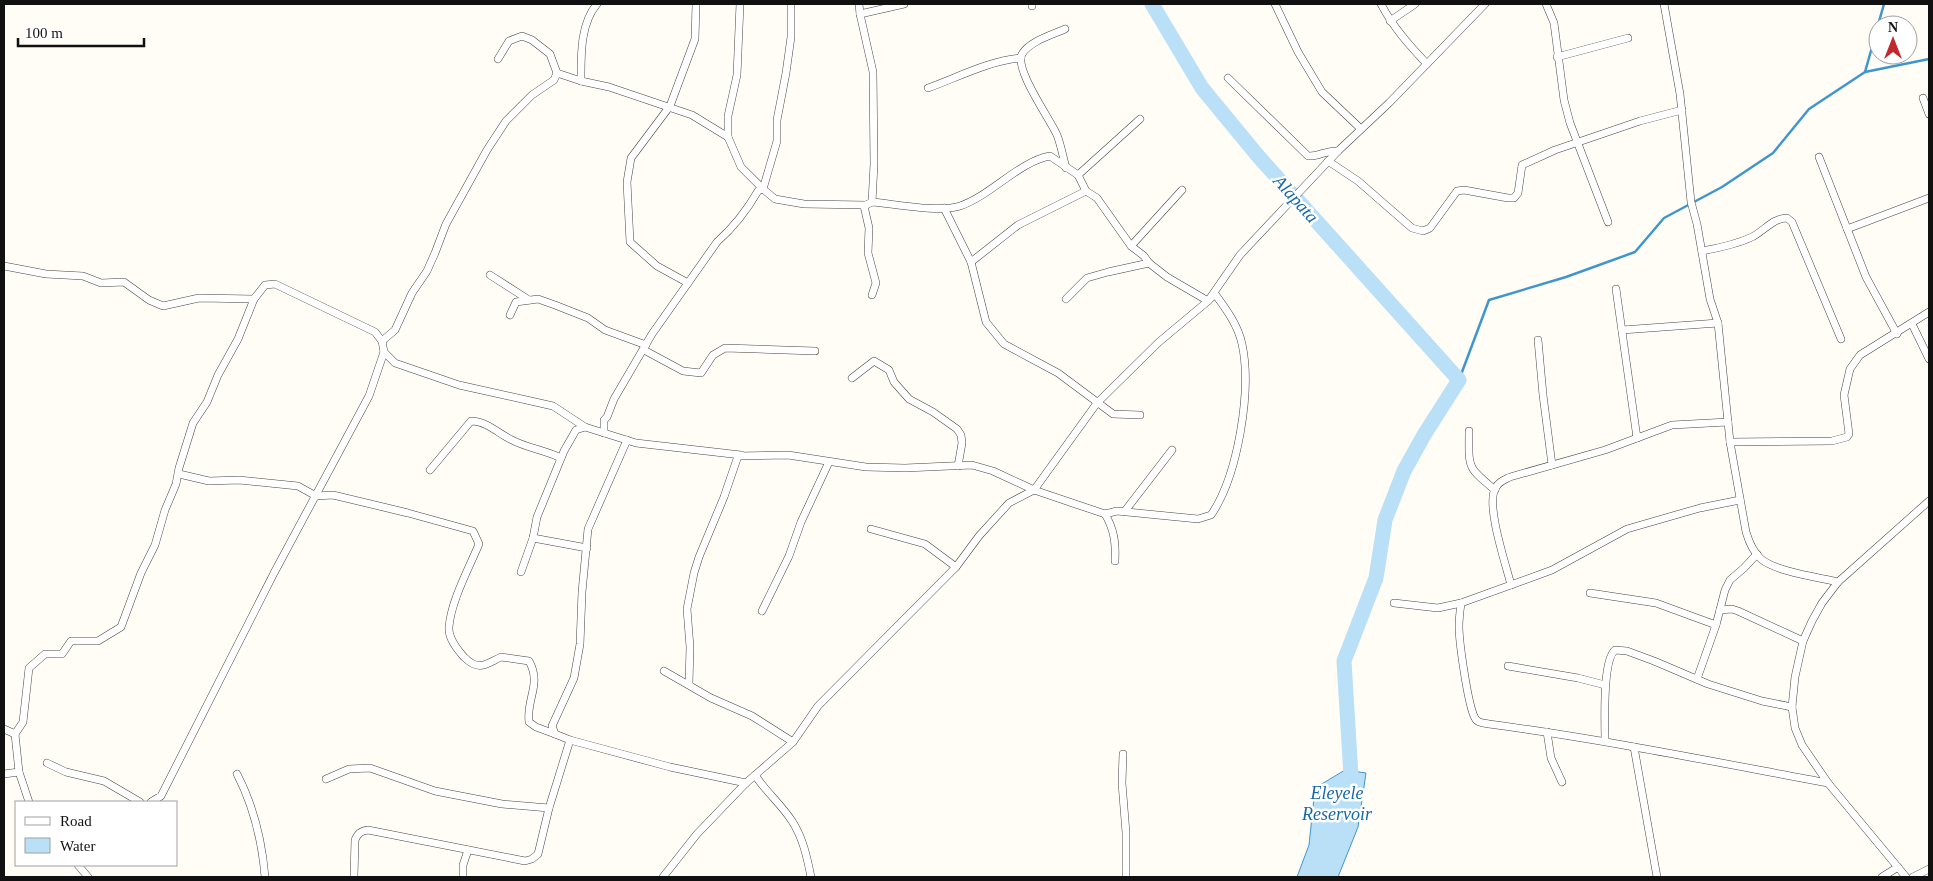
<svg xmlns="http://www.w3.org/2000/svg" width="1933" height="881" font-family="Georgia,serif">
	<rect width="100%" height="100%" fill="#fffdf5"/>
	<path fill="#b9e0f7" stroke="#3f96cf" d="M1345 770 1366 773 1358 827 1338 877H1297L1309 845 1315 788Z"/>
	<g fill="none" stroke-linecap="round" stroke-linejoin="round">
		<g stroke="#3f96cf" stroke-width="2.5">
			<path d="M1878 25 1884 4"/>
			<path d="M1865 72 1878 26"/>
			<path d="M1459 380 1489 300 1566 277 1635 252 1664 218 1722 187 1773 153 1809 109 1865 72 1929 59"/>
		</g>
		<path stroke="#b9e0f7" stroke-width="15" d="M1152 4 1202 88 1258 156 1459 380 1424 435 1404 471 1385 520 1376 578 1344 661 1351 776 1348 790"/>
		<g stroke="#444" stroke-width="8">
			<g id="minor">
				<path d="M859 4 860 14 873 72 874 164 872 202"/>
				<path d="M1032 4V6"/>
				<path d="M1275 4 1298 52 1322 92 1361 129"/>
				<path d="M1381 4C1393 27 1409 45 1427 64"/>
				<path d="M1546 4 1554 23 1564 100 1570 123 1608 222"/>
				<path d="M1664 4 1680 94 1691 202 1697 224 1710 299 1718 323 1730 442 1746 532C1749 542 1753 552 1761 559 1777 572 1817 577 1838 582"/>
				<path d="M860 14 904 4"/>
				<path d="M1390 21 1415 4"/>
				<path d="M1065 29C1052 35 1030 41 1022 54 1014 69 1050 119 1057 135 1061 145 1063 157 1066 168"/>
				<path d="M1557 57 1628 38"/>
				<path d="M498 59 509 41 522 36 532 40 550 54 557 73"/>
				<path d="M1228 78 1308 156C1318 157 1326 150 1338 151"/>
				<path d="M581 81C581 56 580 24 597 4"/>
				<path d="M928 88C956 78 991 60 1021 58"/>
				<path d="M1923 98 1929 114"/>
				<path d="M728 137V116L737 75 740 4"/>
				<path d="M1819 157 1866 277 1897 334"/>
				<path d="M1328 161 1358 181 1412 228 1423 231 1430 228 1457 191 1464 190 1508 198H1514L1518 193 1522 165 1555 150 1640 121 1682 110"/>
				<path d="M1078 175 1140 119"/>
				<path d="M866 205 864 206 869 228 868 253 876 283 872 295"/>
				<path d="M944 208 971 262 986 322 1004 344 1058 373 1113 414 1140 415"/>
				<path d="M1847 229 1929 198"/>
				<path d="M1131 246 1182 190"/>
				<path d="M1702 251C1719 248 1737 244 1752 237 1764 231 1773 218 1787 218L1792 222 1841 339"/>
				<path d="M971 262 1018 225 1086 191"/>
				<path d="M4 266 46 274 83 276 101 283 124 282 149 300 163 306 199 298 254 299"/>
				<path d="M490 275 529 300"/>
				<path d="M688 283 657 266 630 242 627 182 631 158 670 106 695 39 696 4"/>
				<path d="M1616 289 1637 438"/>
				<path d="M1066 299 1087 278 1108 272 1149 263"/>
				<path d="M510 315 516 302 538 299 555 305 588 318 605 330 646 345"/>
				<path d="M1912 324 1929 359"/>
				<path d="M1622 330 1718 323"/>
				<path d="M1538 340 1543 395 1552 465"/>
				<path d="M382 341 395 330 412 293 427 271 435 253 446 224 487 150 506 121 532 95 554 80 557 73 581 81 609 87 692 115 728 137 741 167 763 189 775 199 804 204 866 205 872 202C895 204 939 213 960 206 990 196 1020 161 1050 156L1078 175 1086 191 1097 198 1131 246 1144 256 1149 263 1167 277 1208 301 1215 294C1226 309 1238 325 1242 344 1252 390 1238 476 1211 515L1198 519 1117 511 1105 514 1034 490 993 471 972 465 905 468 866 467 788 455 738 456 724 497 699 557 694 573 687 609 690 647 689 684"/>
				<path d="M644 350 683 371 701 373 713 355 725 348 815 351"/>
				<path d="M384 352 395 363 459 385 553 406 585 427 636 443 741 455"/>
				<path d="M852 378 874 361 889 370 894 382 909 399 933 412 957 429 961 435 962 443 958 466"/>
				<path d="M1469 431C1469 468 1466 466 1495 490"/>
				<path d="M604 433V420L607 417 614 399 652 334 717 242C734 227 747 210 758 191L763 189 777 141V120L786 73 791 37V4"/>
				<path d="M627 440 588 529 582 592 580 644 574 678 552 726 555 734 570 740 670 767 746 783"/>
				<path d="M1730 442 1832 441 1847 437 1849 434 1844 395 1850 369 1860 355 1929 312"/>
				<path d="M430 470 471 421C486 421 498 433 510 439 526 448 545 450 561 458"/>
				<path d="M179 474 209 481 239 480 298 486 316 496 333 495 408 513 473 531 479 544C469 568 451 601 449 627 448 638 457 649 464 657 479 672 486 664 501 657L529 661C542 684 526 699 529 722L536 727 555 734"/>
				<path d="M1740 500 1700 508 1627 529 1552 570 1461 603C1460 611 1459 619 1459 626 1459 642 1468 706 1475 718 1477 723 1484 723 1489 724 1602 739 1715 762 1828 783"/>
				<path d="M1125 511 1172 450"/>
				<path d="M1105 514C1114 529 1116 543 1115 561"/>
				<path d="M871 529 925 544 956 567"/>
				<path d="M533 538 587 548"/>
				<path d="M521 572 533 538 537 517 564 451 576 430 585 427"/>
				<path d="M1511 585C1506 565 1486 506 1495 489 1498 482 1504 480 1510 477L1605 450 1672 425 1728 422"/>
				<path d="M1590 593 1656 603 1716 625"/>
				<path d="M1394 603 1438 608 1461 603"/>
				<path d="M1720 610 1732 609 1738 611 1803 641"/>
				<path d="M762 611 789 556 801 522 829 462"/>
				<path d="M1508 666 1578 678 1605 685"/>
				<path d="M664 671 711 698 752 716 793 742"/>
				<path d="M1697 679 1716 625 1725 590 1730 580 1744 568 1757 554"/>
				<path d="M4 729 15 734 19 772 29 802"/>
				<path d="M1547 732 1551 758 1562 782"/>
				<path d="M15 734 23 722 29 668 45 654H62L71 641H98L121 627 141 573 155 545 165 510 176 484 179 468 193 423 207 402 218 375 238 339 254 299 265 285 275 284 375 332 382 341 384 352 369 396 274 573 161 796 151 802"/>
				<path d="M1605 741C1605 723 1602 661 1615 650L1627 651 1654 661 1708 684 1762 701 1792 707"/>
				<path d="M1634 747 1657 877"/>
				<path d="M1123 754 1122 783 1126 833V877"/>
				<path d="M47 763 66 772 104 781 140 802"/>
				<path d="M4 774 19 772"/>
				<path d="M237 774C254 807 262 841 265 877"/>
				<path d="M755 775C766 792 781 804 792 821 803 838 807 857 811 877"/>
				<path d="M326 779 349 769 370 768 435 791 502 804 549 808"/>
				<path d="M78 865 88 877"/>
				<path d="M354 877 355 840C358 833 361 831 368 830L525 861 532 859 538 854 549 808 570 740"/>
				<path d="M463 877V865L468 850"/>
				<path d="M663 877 697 834 746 783 793 742 818 706 956 567 979 536 1009 503 1034 490 1097 403 1159 342 1208 301 1240 255 1286 206 1338 151 1389 103 1485 4"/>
				<path d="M1882 877 1898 867"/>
				<path d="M1906 877 1828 783 1802 745 1795 728 1792 707 1795 677 1803 641 1812 621 1822 603 1838 582 1929 501"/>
				<path d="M1913 877 1929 869"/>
			</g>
		</g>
		<use href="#minor" stroke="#fff" stroke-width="7"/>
	</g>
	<g text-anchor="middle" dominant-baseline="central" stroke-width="5" stroke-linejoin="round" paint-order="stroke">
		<g font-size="18" font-style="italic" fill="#1768a6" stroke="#fff">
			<text transform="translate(1296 199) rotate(48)">Alapata</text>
			<text x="1337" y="793">Eleyele<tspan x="1337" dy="21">Reservoir</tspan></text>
		</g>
	</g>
	<rect width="1933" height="881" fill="none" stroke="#111111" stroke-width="10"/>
	<rect x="15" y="801" width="162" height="65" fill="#ffffff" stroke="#a0a0a0"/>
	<rect x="25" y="817" width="25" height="8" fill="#ffffff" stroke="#a0a0a0"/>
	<text x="60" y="826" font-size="15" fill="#111111">Road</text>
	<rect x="25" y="838" width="25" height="15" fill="#b9e0f7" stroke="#a0a0a0"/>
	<text x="60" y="851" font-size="15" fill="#111111">Water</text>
	<g transform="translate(1893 40)"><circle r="24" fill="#ffffff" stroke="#a0a0a0"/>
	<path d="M0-4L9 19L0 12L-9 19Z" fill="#c4262e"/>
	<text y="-8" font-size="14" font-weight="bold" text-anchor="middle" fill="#111111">N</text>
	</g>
	<path d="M18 38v8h126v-8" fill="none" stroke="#111111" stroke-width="2.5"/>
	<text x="25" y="38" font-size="15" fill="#111111" stroke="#ffffff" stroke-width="4" paint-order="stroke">100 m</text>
</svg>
